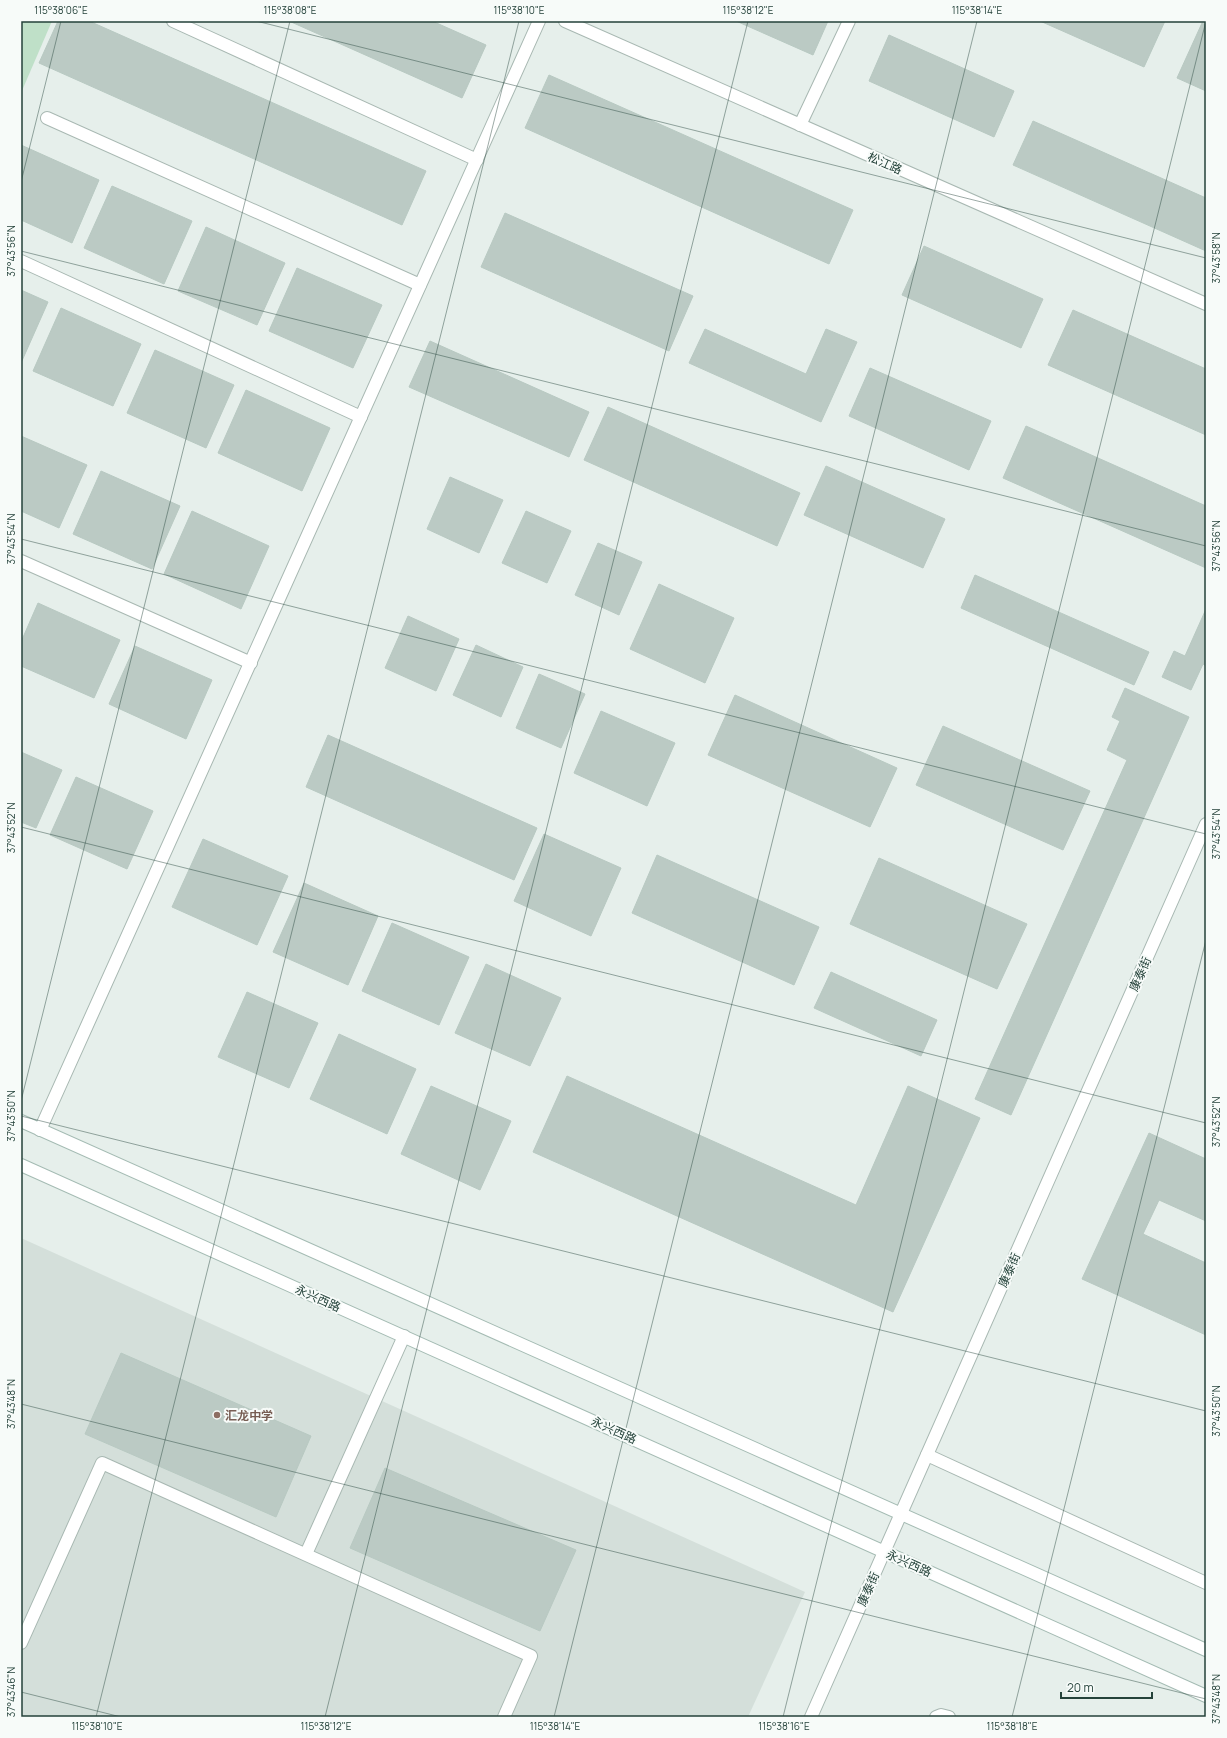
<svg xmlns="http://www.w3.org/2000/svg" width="1227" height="1738" font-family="Manrope,'Noto Sans SC',sans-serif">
	<rect width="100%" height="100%" fill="#e6efeb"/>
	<path fill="#d4dfda" d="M21 1238 805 1592 748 1717H21Z"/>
	<path fill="#bfe0c8" d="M21 21H52L21 93Z"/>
	<g fill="#bbcac4" stroke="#b8c9c2">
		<path d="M58 21H89L426 171 402 225 39 63Z"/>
		<path d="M289 21H432L486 45 462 98Z"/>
		<path d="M736 21H828L813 55Z"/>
		<path d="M1040 21H1165L1144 67Z"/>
		<path d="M1202 23 1206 25V91L1177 78Z"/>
		<path d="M889 35 1014 91 994 137 869 81Z"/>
		<path d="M549 75 853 210 829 264 525 128Z"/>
		<path d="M1033 121 1206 198V251L1013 165Z"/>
		<path d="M21 145 99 180 72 243 21 220Z"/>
		<path d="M112 186 192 221 164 284 84 248Z"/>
		<path d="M505 213 693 296 669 351 481 267Z"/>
		<path d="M206 227 285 263 257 325 178 291Z"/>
		<path d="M924 246 1043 299 1021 348 902 295Z"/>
		<path d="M297 268 382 305 353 368 269 331Z"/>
		<path d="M21 290 48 302 21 363Z"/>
		<path d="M61 308 141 344 113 406 33 371Z"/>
		<path d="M1073 310 1206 369V435L1048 365Z"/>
		<path d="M705 329 806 374 826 329 857 342 821 422 689 363Z"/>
		<path d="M430 341 589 412 569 457 409 387Z"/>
		<path d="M155 350 234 385 206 448 127 413Z"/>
		<path d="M870 368 991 421 969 470 849 416Z"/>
		<path d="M246 390 330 428 302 491 218 453Z"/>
		<path d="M608 407 800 493 777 546 584 460Z"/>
		<path d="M1026 426 1206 506V568L1003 478Z"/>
		<path d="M21 436 87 465 59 528 21 511Z"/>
		<path d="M826 466 945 519 923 568 804 515Z"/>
		<path d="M101 471 180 506 152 569 73 534Z"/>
		<path d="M450 477 503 500 479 553 427 529Z"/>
		<path d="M192 511 269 546 241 609 164 574Z"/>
		<path d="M526 511 571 531 547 583 502 563Z"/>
		<path d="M598 543 642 562 619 615 575 595Z"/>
		<path d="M975 575 1149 652 1134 685 961 608Z"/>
		<path d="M659 584 734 618 705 683 630 649Z"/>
		<path d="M38 603 120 640 94 698 21 666V642Z"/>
		<path d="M1206 609V666L1203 664 1191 690 1162 677 1174 651 1185 656Z"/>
		<path d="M408 616 459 639 436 691 385 668Z"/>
		<path d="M476 645 523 667 501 717 453 695Z"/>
		<path d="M135 646 212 680 186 739 109 704Z"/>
		<path d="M539 674 585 694 561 748 516 728Z"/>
		<path d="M1125 688 1189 717 1011 1115 975 1099 1127 760 1107 750 1120 721 1112 717Z"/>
		<path d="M735 695 897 768 870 827 708 755Z"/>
		<path d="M601 711 675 743 647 806 574 773Z"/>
		<path d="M943 726 1090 791 1063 850 916 785Z"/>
		<path d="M328 735 537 828 514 880 306 787Z"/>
		<path d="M21 752 62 770 36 828 21 822Z"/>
		<path d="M76 777 153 811 127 869 50 835Z"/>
		<path d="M544 834 621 868 591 936 514 901Z"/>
		<path d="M203 839 288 876 257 945 172 907Z"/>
		<path d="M657 855 819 927 794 985 632 913Z"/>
		<path d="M879 858 1027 924 997 989 850 924Z"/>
		<path d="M304 883 378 916 348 985 273 952Z"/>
		<path d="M392 923 469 957 439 1025 362 991Z"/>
		<path d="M486 964 561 998 530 1066 455 1033Z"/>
		<path d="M831 972 937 1020 921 1056 814 1008Z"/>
		<path d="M247 992 318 1023 289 1088 218 1057Z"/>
		<path d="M339 1034 416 1069 387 1134 310 1099Z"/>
		<path d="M567 1076 856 1205 908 1086 980 1118 893 1312 533 1152Z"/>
		<path d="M431 1086 511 1121 480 1190 401 1154Z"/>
		<path d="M1149 1133 1206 1159V1221L1159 1200 1143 1234 1206 1263V1335L1082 1279Z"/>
		<path d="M121 1353 311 1436 276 1517 85 1434Z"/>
		<path d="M385 1468 576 1550 540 1631 350 1548Z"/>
	</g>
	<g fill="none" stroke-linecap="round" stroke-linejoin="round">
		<g stroke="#a8b8b2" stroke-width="14">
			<g id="service">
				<path d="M173 21 477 160"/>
				<path d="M47 118 420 285"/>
				<path d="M800 125 849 21"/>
				<path d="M21 261 361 417"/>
				<path d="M21 561 251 663"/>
				<path d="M40 1130 539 21"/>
				<path d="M306 1554 404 1336"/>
				<path d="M21 1643 102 1463 531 1656 504 1717"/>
				<path d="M936 1717 941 1715 949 1717"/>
			</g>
		</g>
		<g stroke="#a8b8b2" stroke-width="14">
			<path id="minor" d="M927 1455 1206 1583"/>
		</g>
		<g stroke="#a8b8b2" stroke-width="14">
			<g id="tertiary">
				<path d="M565 21 1206 304"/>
				<path d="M811 1717 1206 824"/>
			</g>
		</g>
		<g stroke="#a4bbb3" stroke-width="14">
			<g id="secondary">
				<path d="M21 1121 1206 1650"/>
				<path d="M21 1165 1206 1696"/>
			</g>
		</g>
		<use href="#service" stroke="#fff" stroke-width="12"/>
		<use href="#minor" stroke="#fff" stroke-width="12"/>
		<use href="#tertiary" stroke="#fff" stroke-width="12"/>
		<use href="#secondary" stroke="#fff" stroke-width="12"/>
	</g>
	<path fill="none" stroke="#24423a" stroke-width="1" stroke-opacity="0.45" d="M256 21 1206 258M21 182 61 21M21 251 1206 546M21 539 1206 834M21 827 1206 1123M21 1101 290 21M21 1116 1206 1411M21 1404 1206 1699M21 1692 121 1717M96 1717 519 21M325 1717 748 21M554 1717 977 21M783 1717 1206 21M1012 1717 1206 940"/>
	<circle fill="#8d6e63" stroke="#f7fbf9" stroke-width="1.5" cx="217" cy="1415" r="4"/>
	<g text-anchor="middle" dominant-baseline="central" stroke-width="4" stroke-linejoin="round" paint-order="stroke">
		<g font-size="12" fill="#24423a" stroke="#f7fbf9">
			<text transform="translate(885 163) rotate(24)">松江路</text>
			<text transform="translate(1140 974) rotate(-66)">康泰街</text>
			<text transform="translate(1009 1270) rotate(-66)">康泰街</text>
			<text transform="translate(318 1298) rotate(24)">永兴西路</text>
			<text transform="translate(614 1430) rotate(24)">永兴西路</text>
			<text transform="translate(909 1563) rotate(24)">永兴西路</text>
			<text transform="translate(868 1589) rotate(-66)">康泰街</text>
		</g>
		<g font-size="12" font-weight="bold" fill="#785e54" stroke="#f7fbf9" text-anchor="start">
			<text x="225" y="1415">汇龙中学</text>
		</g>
	</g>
	<rect width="1227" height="1738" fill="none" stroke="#f7fbf9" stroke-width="44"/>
	<path d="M1061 1692v6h91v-6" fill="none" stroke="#24423a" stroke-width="2"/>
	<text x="1067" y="1692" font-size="12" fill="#24423a" stroke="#f7fbf9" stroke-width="3" paint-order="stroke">20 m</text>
	<rect x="22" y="22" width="1183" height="1694" fill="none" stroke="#24423a" stroke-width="1.5"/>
	<g font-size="10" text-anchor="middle" fill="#24423a">
		<text x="61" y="14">115°38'06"E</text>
		<text x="290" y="14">115°38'08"E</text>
		<text x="519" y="14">115°38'10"E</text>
		<text x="748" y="14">115°38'12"E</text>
		<text x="977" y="14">115°38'14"E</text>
		<text transform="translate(11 251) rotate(-90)" y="4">37°43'56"N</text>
		<text transform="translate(1216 258) rotate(-90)" y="4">37°43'58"N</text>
		<text transform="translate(11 539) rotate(-90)" y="4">37°43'54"N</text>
		<text transform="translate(1216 546) rotate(-90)" y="4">37°43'56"N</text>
		<text transform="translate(11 828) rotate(-90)" y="4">37°43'52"N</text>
		<text transform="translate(1216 834) rotate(-90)" y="4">37°43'54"N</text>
		<text transform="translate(11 1116) rotate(-90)" y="4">37°43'50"N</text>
		<text transform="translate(1216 1122) rotate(-90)" y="4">37°43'52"N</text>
		<text transform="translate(11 1404) rotate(-90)" y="4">37°43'48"N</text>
		<text transform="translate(1216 1411) rotate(-90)" y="4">37°43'50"N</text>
		<text transform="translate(11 1692) rotate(-90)" y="4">37°43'46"N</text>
		<text transform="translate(1216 1699) rotate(-90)" y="4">37°43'48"N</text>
		<text x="97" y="1730">115°38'10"E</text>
		<text x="326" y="1730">115°38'12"E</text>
		<text x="555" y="1730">115°38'14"E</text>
		<text x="784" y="1730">115°38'16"E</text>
		<text x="1012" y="1730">115°38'18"E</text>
	</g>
</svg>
